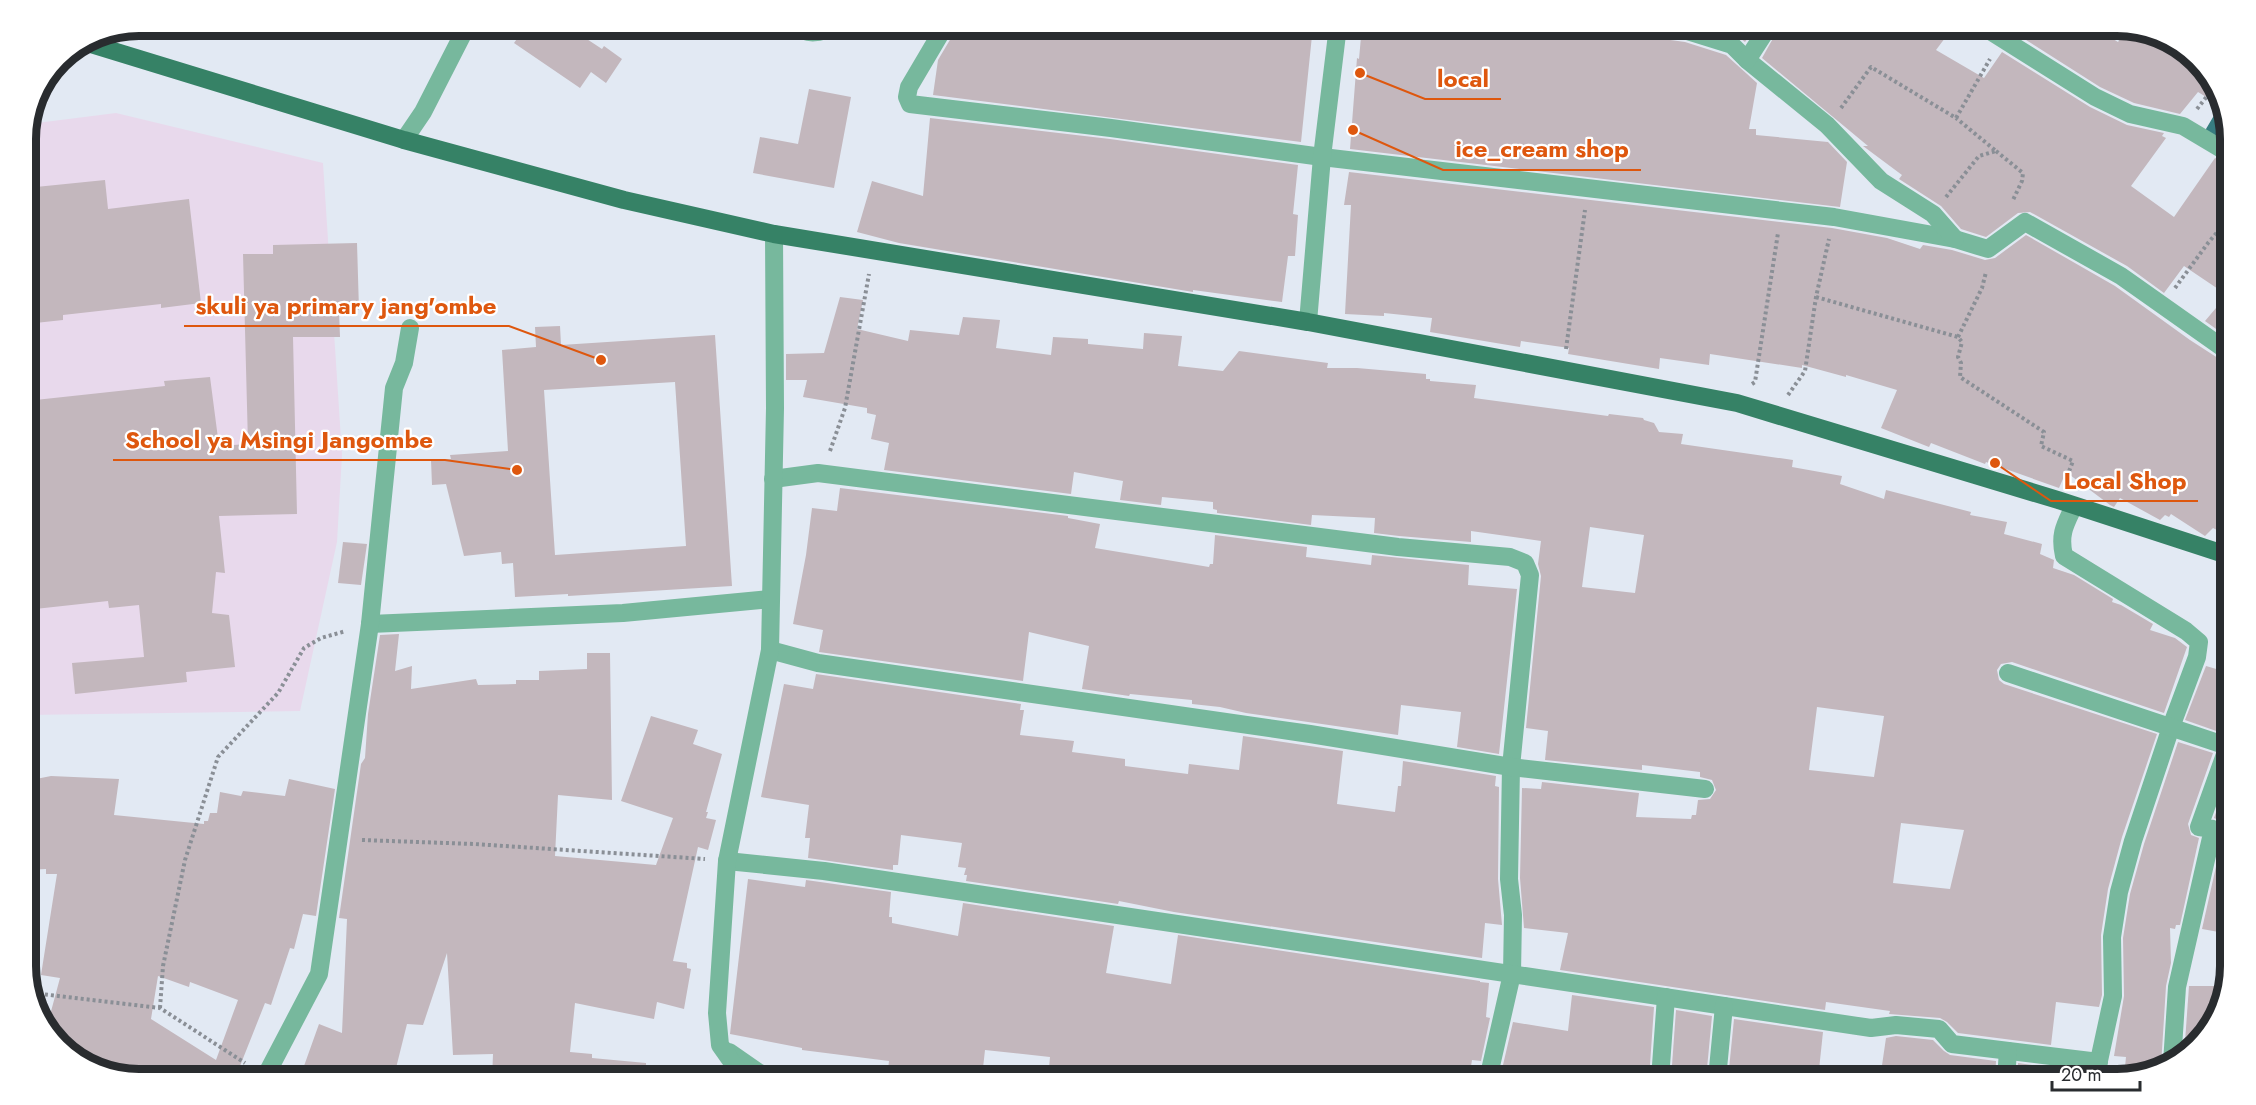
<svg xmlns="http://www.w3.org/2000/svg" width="2256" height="1105" font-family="Jost,sans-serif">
	<rect width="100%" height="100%" fill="#e2e9f3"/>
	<path fill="#e8d9ec" d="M116 113 323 163 342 455 337 542 300 711 26 715V132L29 124Z"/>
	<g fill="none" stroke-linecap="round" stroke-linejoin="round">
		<path stroke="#377d80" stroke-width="9" d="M2223 109 2210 131 2225 142"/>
	</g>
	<g fill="#c3b7bd" fill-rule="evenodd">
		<path d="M526 26H567L602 49 604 46 622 59 606 83 591 72 580 88 514 43Z"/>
		<path d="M986 26H1313L1301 142 933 95 938 60 954 33 983 36Z"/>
		<path d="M1362 26H1579V33L1648 40 1649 37 1685 42 1726 55 1757 83 1749 129H1756V135L1828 142 1847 162 1840 207 1350 149 1357 58 1359 59Z"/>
		<path d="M1707 26H1756L1745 42 1735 34Z"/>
		<path d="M1780 26H1954L1936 50 1984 78 2002 52 2090 107 2127 125 2164 133 2162 136 2166 138 2131 186 2174 217 2215 158 2230 165V339L2205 321 2227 295 2184 266 2164 293 2127 266 2030 212 2018 213 1986 237 1961 229 1941 206 1899 179 1902 175 1863 146H1868L1762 58Z"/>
		<path d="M2020 26H2092L2118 42 2128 28 2139 31 2175 53 2179 48 2212 76 2221 106 2198 92 2180 114 2134 103 2100 87 2015 33Z"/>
		<path d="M809 89 851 97 834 188 753 173 760 137 798 144Z"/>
		<path d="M930 118 1110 139 1298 165 1293 214 1298 215 1295 256H1288L1282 302 1193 290V292L899 243 857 232 872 181 923 196Z"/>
		<path d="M1349 172 1832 228 1887 238 1920 249 1923 245 1952 250 1985 260 1995 258 2026 235 2115 286 2190 340 2224 362 2230 364V534L2221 528 2219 531 2213 528 2205 536 2171 514 2169 517 2165 515 2160 520 2120 498 2114 507 2110 505 2066 472 2059 488 1986 462 1985 464 1931 443 1929 447 1881 428 1897 390 1846 375V377L1802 365V368L1710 354 1709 365 1660 358 1659 369 1568 354 1569 348 1521 341 1520 347 1430 332 1432 318 1384 313V316L1345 314 1351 205H1344Z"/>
		<path d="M105 180 108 209 189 199 201 303 161 308V304L63 315V320L26 324V188Z"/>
		<path d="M357 243 359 310 339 311 340 337H293L297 514 219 516 225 573 216 572 212 613 229 615 235 667 186 672 187 682 75 694 72 663 144 657 139 605 109 608 108 601 26 610V401L165 386 164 381 210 377 219 446 248 444 243 254H273V245Z"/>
		<path d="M840 297 863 300 857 329 908 341 910 330 959 335 963 317 1000 320 996 348 1051 355 1053 337 1088 339V344L1143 349 1144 333 1182 336 1178 366 1223 371 1239 351 1328 363 1327 368H1357L1426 374V379H1430V381L1476 385 1474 398 1608 416 1609 414 1643 418 1644 420 1654 423 1659 432 1683 434 1681 444 1793 460 1792 467 1842 476 1840 484 1884 499 1886 490 1971 512 1970 515 2007 522 2004 534 2042 544 2040 554 2054 560 2053 568 2074 575 2113 599 2112 602 2121 605 2153 624 2150 630 2175 638 2187 647 2164 713 2012 662 2001 664 1997 670 1999 680 2004 684 2157 734 2122 837 2108 889 2101 935 2102 995 2099 1007 2056 1002 2051 1045 1958 1033 1947 1022 1940 1018 1889 1014 1890 1011 1826 1002 1825 1010 1560 970 1568 933 1524 928 1520 878 1522 788 1541 789 1542 782 1639 793 1636 817 1691 819 1692 815H1696L1698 800 1710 799 1716 790 1712 780 1700 777V772L1642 765V770L1545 760 1548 731 1526 728 1541 576 1538 564 1541 541 1471 531V542L1399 536 1374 533 1375 518 1312 515 1311 525 1217 513V510L1213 509V502L1162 497 1161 505 1120 500 1123 481 1074 472 1071 494 884 470 889 443 871 439 876 415 867 413V408L803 397 807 380H786V354L824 353ZM1590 527 1644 535 1635 593 1582 587ZM1817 707 1884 716 1874 777 1809 770ZM1901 823 1964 830 1950 889 1893 883Z"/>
		<path d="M560 326 561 345 715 335 732 586 568 596V594L515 597 513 563 502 564 501 552 464 556 446 484 432 485 431 460 451 459 450 455 508 451 502 350 536 347 535 327ZM675 382 686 546 555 555 544 390Z"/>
		<path d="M840 488 1068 516V518L1100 524 1095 548 1209 567 1210 564H1213L1215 535 1307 547 1306 557 1371 565 1372 555 1469 565 1468 585 1517 589 1499 754 1457 747 1461 712 1401 705 1398 735 1246 713 1220 707 1192 704V700L1130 694 1129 696 1082 689 1089 646 1029 632 1023 681 819 652 823 630 793 624 806 555 812 508 837 511Z"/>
		<path d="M343 542 367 544 361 585 338 583Z"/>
		<path d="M399 634 395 671 412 666 411 689 476 679 478 685 516 684V680H539V671L587 669V653H610L612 800 558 795 555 856 656 865 673 818 621 801 651 716 698 730 693 744 722 754 706 812H708L706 818 716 820 708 850 698 847 673 961 687 963V968L691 969 684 1009 657 1002 654 1019 575 1003 570 1052 592 1054V1058L646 1063V1080H492L493 1054 453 1055 447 953 423 1025 407 1024 393 1080H299L319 1024 342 1033 347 919 339 918 361 764 365 758 368 714 380 635Z"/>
		<path d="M2206 666 2230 673V710L2222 733 2185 720Z"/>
		<path d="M816 674 1021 704 1020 710H1024L1020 735 1074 741 1072 752 1125 759V766L1188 774 1189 764 1239 770 1243 736 1343 751 1337 804 1395 812 1398 786H1401L1403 761 1496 776 1495 786 1499 787 1498 879 1502 925 1485 923 1482 958 1174 912 1119 901 1118 904 966 881 967 875H964L966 868 958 867 962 843 901 835 898 865H893V870L808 858 810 838H805L809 805 761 797 784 684 813 689Z"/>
		<path d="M2178 742 2213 753 2188 824 2191 835 2199 838 2180 925H2176L2175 929 2170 928 2171 963 2166 986 2161 1066 2124 1077 2126 1057 2114 1056 2124 996 2123 938 2130 894 2144 844Z"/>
		<path d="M2230 773V934L2202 929 2224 831 2221 821 2214 818Z"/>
		<path d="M51 776 119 779 114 815 204 824V821H208L210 813H217L220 792 241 796 243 791 285 796 289 779 335 789 316 916 303 914 294 949 290 948 271 1005 265 1003 240 1066 235 1073 246 1080H139L89 1068 46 1030 60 978 41 975 57 874H46V869L27 870 26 781ZM158 976 189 987 190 982 238 1000 216 1060 151 1019Z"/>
		<path d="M748 879 805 887 806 880 891 892 889 917H892V923L958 936 963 903 1114 926 1106 973 1171 984 1178 935 1480 981V982L1489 983 1486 1017 1490 1018 1481 1061 1472 1060 1469 1079H1048L1050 1057 985 1050 982 1077 929 1071 928 1076 888 1070 889 1061 802 1050V1048L730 1034Z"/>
		<path d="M2189 986H2226L2219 1016 2184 1056Z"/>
		<path d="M1572 995 1654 1007 1649 1079H1594L1503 1065 1513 1022 1568 1031Z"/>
		<path d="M1676 1010 1712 1016 1706 1079H1671Z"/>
		<path d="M1734 1019 1823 1032 1818 1079H1728Z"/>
		<path d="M1896 1036 1933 1040 1944 1051 1950 1055 1996 1061 1995 1079H1880L1886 1038Z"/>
		<path d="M2018 1063 2048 1067 2046 1079H2017Z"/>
	</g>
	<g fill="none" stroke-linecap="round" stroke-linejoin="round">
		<g stroke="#8a8f96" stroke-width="4" stroke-dasharray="3 3" stroke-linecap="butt">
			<path d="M1841 108 1871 67 1956 118 1990 59"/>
			<path d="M2197 109 2215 86"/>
			<path d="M1996 151 2023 173 2022 181 2013 200"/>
			<path d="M1946 197 1979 156 1996 151 1956 118"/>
			<path d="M2175 288 2208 243 2230 217"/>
			<path d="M1816 297 1958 337 1962 342 1958 357 1961 363 1960 377 2044 432 2041 446 2073 461 2066 479"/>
			<path d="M1958 337 1982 288 1986 272"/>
			<path d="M1566 349 1585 210"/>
			<path d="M1752 384 1755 382 1778 233"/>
			<path d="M1788 395 1805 371 1816 297 1829 239"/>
			<path d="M830 451 845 408 869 274"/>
			<path d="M2225 529 2230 520"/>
			<path d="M362 840 474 844 705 859"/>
			<path d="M33 993 160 1008 245 1063"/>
			<path d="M160 1008 163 966 185 860 218 757 278 693 304 648 321 638 346 631"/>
		</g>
		<g stroke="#77b89d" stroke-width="18">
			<path d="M794 26C808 36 821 33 835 26"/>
			<path d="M945 26 909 87 907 97 910 104 1111 128 1322 157 1834 217 1955 239 1988 249 2025 222 2121 276 2230 353"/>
			<path d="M1650 26 1687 31V26"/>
			<path d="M1982 26 2095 97 2130 114 2183 126 2230 154"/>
			<path d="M1687 31 1732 45 1747 60 1827 125 1881 181 1933 214 1955 239"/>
			<path d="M1747 60 1769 26"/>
			<path d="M404 140 423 112 467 26"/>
			<path d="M1308 322 1322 157 1338 26"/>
			<path d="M773 479 818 473 1398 547 1510 557 1525 563 1530 575 1511 767 1509 879 1513 915 1512 974 1488 1079"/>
			<path d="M2074 506C2065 525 2059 534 2064 556L2186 631 2199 642 2197 657 2171 727 2133 841 2119 892 2112 937 2113 996 2095 1079"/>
			<path d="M370 624 623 613 771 599"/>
			<path d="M770 650 818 663 1310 734 1511 767 1705 789"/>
			<path d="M2008 673 2230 747"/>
			<path d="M727 861 824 871 1871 1028 1896 1025 1939 1029 1952 1044 2099 1062"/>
			<path d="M729 1052 761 1074 774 1079"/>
			<path d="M2172 1063 2177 987 2213 829 2199 827 2228 746"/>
			<path d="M264 1079 319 974 370 624 394 388 404 363 410 328"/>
			<path d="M744 1079 720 1045 717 1013 727 861 770 650 775 408 774 234"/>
			<path d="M1660 1079 1666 997"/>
			<path d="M1717 1079 1724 1006"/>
			<path d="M2006 1079 2008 1051"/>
		</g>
		<path stroke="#368266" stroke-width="18" d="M84 42 404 140 624 200 774 234 1308 322 1737 403 2058 500 2230 556"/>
	</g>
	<path d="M0 0H2256V1105H0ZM139 36H2117A103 103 0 0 1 2220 139V966A103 103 0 0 1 2117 1069H139A103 103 0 0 1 36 966V139A103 103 0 0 1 139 36Z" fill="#fff" fill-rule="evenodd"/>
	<path fill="none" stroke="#292c2f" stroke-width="8" d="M139 36H2117A103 103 0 0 1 2220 139V966A103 103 0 0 1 2117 1069H139A103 103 0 0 1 36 966V139A103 103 0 0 1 139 36Z"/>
	<path fill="none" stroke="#de570e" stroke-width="2" d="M1360 73L1425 99H1501M1353 130L1443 170H1641M601 360L509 326H184M517 470L445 460H113M1995 463L2051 501H2198"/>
	<g fill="#de570e" stroke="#fff" stroke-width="2">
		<circle cx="1360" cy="73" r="6"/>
		<circle cx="1353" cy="130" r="6"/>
		<circle cx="601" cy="360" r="6"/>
		<circle cx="517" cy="470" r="6"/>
		<circle cx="1995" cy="463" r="6"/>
	</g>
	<g font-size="24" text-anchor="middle" font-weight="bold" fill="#de570e" stroke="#fff" stroke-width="4.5" stroke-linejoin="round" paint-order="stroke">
		<text x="1463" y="87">local</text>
		<text x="1542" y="157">ice_cream shop</text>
		<text x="346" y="314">skuli ya primary jang'ombe</text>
		<text x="279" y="448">School ya Msingi Jangombe</text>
		<text x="2125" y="489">Local Shop</text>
	</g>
	<path d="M2052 1081v9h88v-9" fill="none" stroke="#292c2f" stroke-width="3"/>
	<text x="2061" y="1081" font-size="18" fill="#292c2f" stroke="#ffffff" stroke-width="4.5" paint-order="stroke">20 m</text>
</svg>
